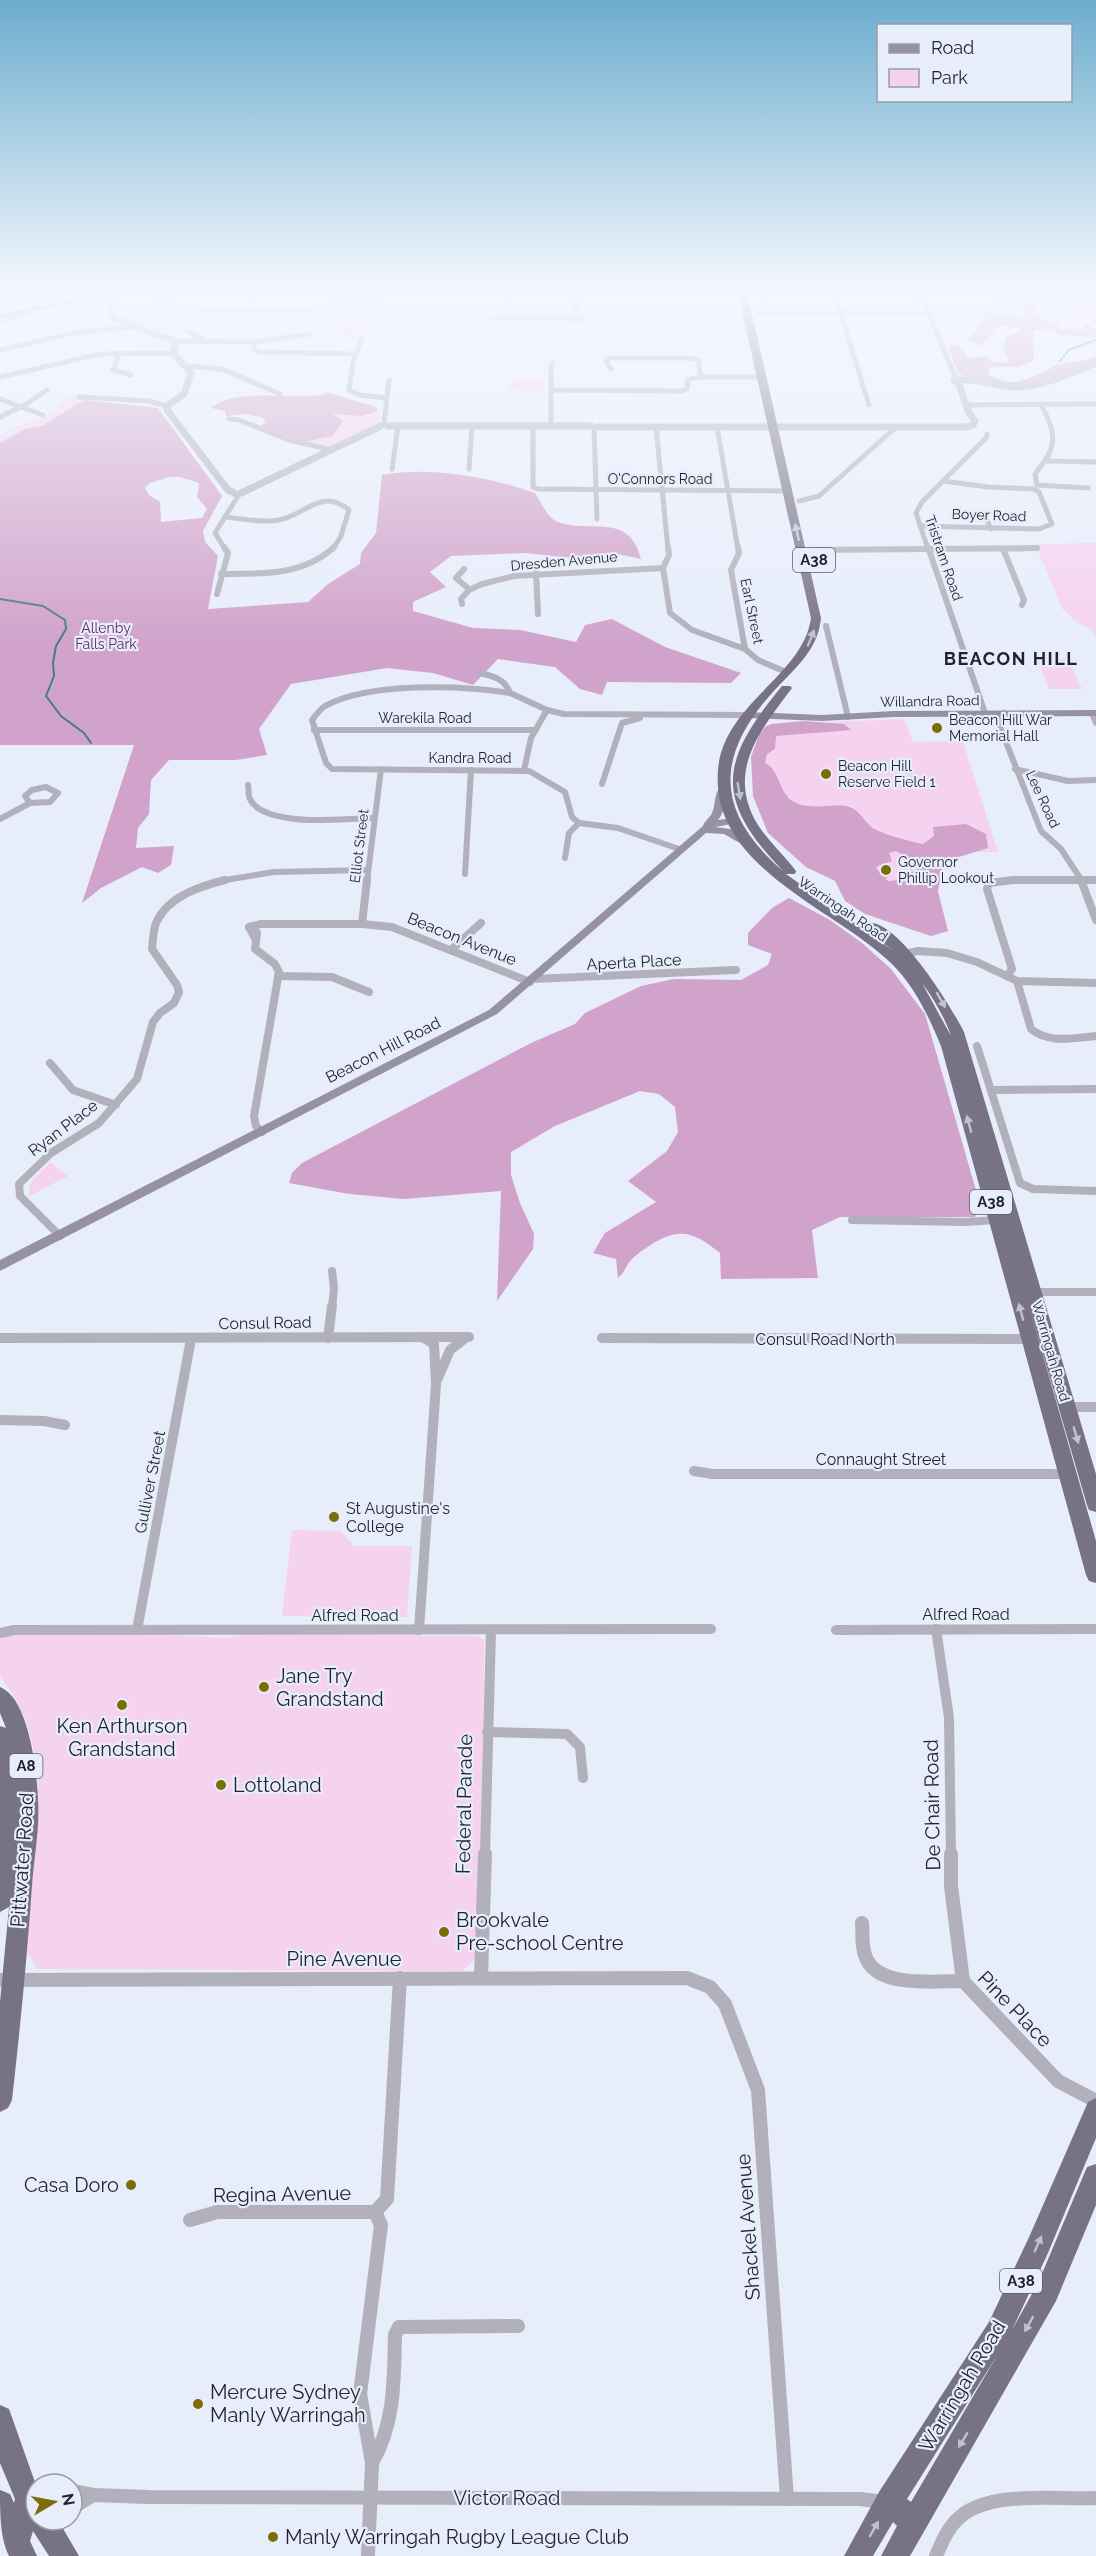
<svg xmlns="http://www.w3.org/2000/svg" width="1096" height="2556" font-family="Raleway,sans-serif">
	<rect width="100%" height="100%" fill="#e7edfb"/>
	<g fill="#f5d2f0">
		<path d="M372 298 375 306V328L359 329 358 340H338L339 330 308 332 327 329 325 324 341 322 360 313 361 302Z"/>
		<path d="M1071 298C1081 299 1085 309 1096 306V325C1085 318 1070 314 1062 306H1056L1053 302Z"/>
		<path d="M513 378H543V391L508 390Z"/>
		<path d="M70 396 84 400 42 427 25 429 0 443V435L35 418 46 415Z"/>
		<path d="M377 412H381L379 423 330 448 304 442 332 436 339 424 333 416 335 414 367 416Z"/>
		<path d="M1095 543 1096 544V636C1090 625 1078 626 1071 617 1068 614 1066 611 1063 610L1035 544Z"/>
		<path d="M1037 659H1068L1082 689H1049Z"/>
		<path d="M904 719 913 742 963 741 998 852H926L779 836 760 735 765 727 779 724Z"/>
		<path d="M896 851 922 867C911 877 900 886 885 879L889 876 876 869 889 853Z"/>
		<path d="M50 1162 68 1176 29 1196 30 1184Z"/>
		<path d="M292 1530 341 1531 354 1546H412L407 1617 282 1616Z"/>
		<path d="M270 1630H412L420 1636H477L484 1640V1849L474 1961 462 1971 37 1969 26 1949 36 1836 38 1768 26 1720 12 1693 0 1676V1639L5 1635 140 1634 231 1638Z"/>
	</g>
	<g fill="#d1a2ca" fill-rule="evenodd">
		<path d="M1000 289 1096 290V297L1074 296 1064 299 1063 302 1040 303 1032 312 1043 320 1058 323 1059 329H1085L1084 325 1087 324 1096 330V337L1061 335 1053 329 1033 330 1034 361 1017 367H989L988 374C1014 391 1031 377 1055 366 1068 361 1083 362 1096 356V361C1079 366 1064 376 1047 380 1016 389 988 382 958 374L948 345H958L968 358 987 356 993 362 1010 363C1006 353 1001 348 1006 337L1020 331 1021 327 997 326 982 346 966 340 973 335 987 311 1025 318 1026 314 996 296Z"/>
		<path d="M329 393 373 406 377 408V412L362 416 335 414 334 416 340 418 343 422 332 436 304 442 259 427 266 422 262 417 244 414 226 416 225 411 211 408C239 385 295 403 329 393Z"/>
		<path d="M84 400 158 408 222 496 203 531 205 542 218 556 208 609 308 602 328 584 360 564 361 553 376 533 382 475C430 466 490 477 535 493 541 502 547 518 558 522 590 534 629 511 641 559L618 554 573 558 524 553 451 556 430 572 446 587 413 602V611L473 628 520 630 576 642 585 625 612 619 665 647 741 673 731 683 607 682 602 695 580 689 555 667 498 659 473 685 433 673 387 668 291 684 259 729 267 755 236 760H169L151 780 149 814 138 828 136 848 174 846 171 865 158 873 142 867 101 888 82 903 134 745H0V443L25 429 42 426ZM169 477H180L199 483 197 497 207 509 202 518 161 522 160 502 149 495 145 488 150 483Z"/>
		<path d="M803 721 844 724 851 730 776 736 775 749 767 754 765 763C779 769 779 791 791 800 805 811 829 804 846 806 858 808 863 819 870 826 877 833 912 842 923 844L934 836 933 827 966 824 986 834 988 848 949 860 943 867 938 891 948 931 931 936 865 914 845 901 835 881 806 867 768 833 753 796 751 757 759 735 765 727 771 724ZM896 851 921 867 912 872 909 879 889 881 885 879 890 876 876 869 878 866 892 861 889 853Z"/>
		<path d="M789 898 830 920 862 943 891 969 925 1014 980 1204 975 1217H840L812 1230 818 1278 721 1279 720 1253C694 1232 679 1226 649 1246 643 1250 632 1257 628 1264 624 1270 624 1273 618 1278L616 1259 593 1253 605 1233 656 1202 628 1181 667 1151 678 1132 675 1107 659 1094 640 1091 555 1126 511 1152V1175L520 1203 534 1234 533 1249 497 1301 501 1191 404 1199 349 1194 289 1183 292 1173 302 1163 531 1043 575 1024 585 1013 641 986 674 979 741 980 768 965 772 954 748 945V933L772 908Z"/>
	</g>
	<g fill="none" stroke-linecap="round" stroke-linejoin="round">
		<g stroke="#437c81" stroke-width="1.5">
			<path d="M1048 289 1073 293 1079 298"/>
			<path d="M1059 362 1069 350 1096 340"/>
		</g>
		<path stroke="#437c81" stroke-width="2" d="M0 599 43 606 65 620 66 629 56 646 53 663 54 676 46 696 61 716 84 733 91 743"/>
		<g stroke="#b2b0ba" stroke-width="5">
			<path d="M153 289 168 305 179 308C242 310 314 316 374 297L375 289"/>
			<path d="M573 289 574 304 579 316"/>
			<path d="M833 289 869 405"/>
			<path d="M919 289 956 379"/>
			<path d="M29 300 34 289"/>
			<path d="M6 304 35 299 53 304"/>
			<path d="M757 313H929"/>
			<path d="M570 315 583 318 576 321 566 319Z"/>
			<path d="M492 318H566"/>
			<path d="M0 321 32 312 33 308"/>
			<path d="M187 331 203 339"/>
			<path d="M362 338 353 363 349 390 360 395 386 398"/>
			<path d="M178 341 254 342 311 334"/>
			<path d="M254 342V350L258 352 356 354"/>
			<path d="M0 350 73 333 134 327"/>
			<path d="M119 354 113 370 131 375"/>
			<path d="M186 366 222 369 280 394"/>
			<path d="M611 369 606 361 610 358H688L698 360 701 377"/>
			<path d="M0 377 100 354 175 353"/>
			<path d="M552 390 680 391 687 389 688 380 697 377H762"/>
			<path d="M79 397 149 401 167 406"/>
			<path d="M0 399 43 415"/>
			<path d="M1041 404C1057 436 1058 446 1035 474L1037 485 1088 488"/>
			<path d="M966 405 1096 404"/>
			<path d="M0 417 25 405 47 390"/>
			<path d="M229 419 239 420 289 440 332 450"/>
			<path d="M384 424 389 380"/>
			<path d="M533 427V487L538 489 788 491"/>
			<path d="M551 427V365L553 363"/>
			<path d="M656 427 668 549"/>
			<path d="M717 427 738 549"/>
			<path d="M594 428 597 519"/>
			<path d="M1047 461 1096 462"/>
			<path d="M392 469 398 426"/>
			<path d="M469 469 472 426"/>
			<path d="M799 501 819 496 895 428"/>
			<path d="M985 516 991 529"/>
			<path d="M226 517C243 519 262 523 279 520 306 515 321 487 349 510L341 536 333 549"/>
			<path d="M920 526 1039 529 1052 524 1039 492 1034 489 988 487 943 481"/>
			<path d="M225 549 215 533 238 496"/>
			<path d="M928 549 916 513 922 502 987 437V434"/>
			<path d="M1015 549 1037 548"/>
		</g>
		<g stroke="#b2b0ba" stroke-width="6">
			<path d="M668 547 669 555 663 568 670 613 692 630 745 649"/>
			<path d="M738 547 739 553 731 570 745 649 758 660 786 672"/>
			<path d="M928 547 985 713"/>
			<path d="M812 550 1037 548"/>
			<path d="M1004 551 1024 600 1022 605"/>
			<path d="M464 569 456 578 469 589"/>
			<path d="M536 573 538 614"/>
			<path d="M221 574C261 574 303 576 334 547"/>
			<path d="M217 594 228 553 224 547"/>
			<path d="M462 604 461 599 469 590 482 584 514 576 663 568"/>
			<path d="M826 626 848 717"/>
			<path d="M480 673C493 676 505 679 510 693L547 710 531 738 524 770"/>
			<path d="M510 693C461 685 369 682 325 706 320 709 316 715 312 720L326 763 332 769 529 771 565 792 572 817 579 823"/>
			<path d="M547 710 564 714 748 715"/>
			<path d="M1004 713 1000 718V727L1041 831 1061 849 1082 881"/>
			<path d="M1092 713 1096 723"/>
			<path d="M314 730H536"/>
			<path d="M1015 769 1068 781 1096 780"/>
			<path d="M602 784 622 723 640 718"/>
			<path d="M248 785C249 789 248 796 250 799 264 828 348 819 374 818"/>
			<path d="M46 787 58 793 50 802 30 803 25 796 32 790Z"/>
			<path d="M0 819 30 803"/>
			<path d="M579 823 618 828 679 849"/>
			<path d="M565 858 569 833 579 823"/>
			<path d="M465 874 471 770"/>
			<path d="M219 881 274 872 368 870"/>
			<path d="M367 881 381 769"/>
			<path d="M1001 881 1096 880"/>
		</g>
		<g stroke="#b2b0ba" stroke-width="8">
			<path d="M1081 880 1096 920"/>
			<path d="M362 924 367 880"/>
			<path d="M257 933 255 949 275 964 279 972 254 1116 256 1126 262 1132"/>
			<path d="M255 938 249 927 261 924H362L392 927 530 982"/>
			<path d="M451 950 481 923"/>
			<path d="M905 954 918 951 947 953 977 962 1017 981 1096 983"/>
			<path d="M278 976 332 977 369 992"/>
			<path d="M1007 976 1012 969 987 889 989 883 1013 880H1096"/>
			<path d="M533 979 736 970"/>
			<path d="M1017 981 1031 1029C1049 1044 1074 1038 1096 1036"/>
			<path d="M977 1046 1020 1183 1033 1189 1096 1191"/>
			<path d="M50 1063 73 1090 116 1105"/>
			<path d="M992 1090 1096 1089"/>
			<path d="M852 1220 966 1222 996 1220"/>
			<path d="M60 1236 20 1196 19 1184 51 1153 99 1123 137 1079 153 1022 160 1013 174 1003 179 992 177 985 152 949C153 941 153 928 157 921 169 896 201 886 225 880"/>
			<path d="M1034 1292H1096"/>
			<path d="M332 1308 334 1288 332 1271"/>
		</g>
		<g stroke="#b2b0ba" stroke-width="10">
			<path d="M0 1338 469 1337"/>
			<path d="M328 1338 332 1306"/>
			<path d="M602 1338 1029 1339"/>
			<path d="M438 1378 450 1350 464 1339"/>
			<path d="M1067 1407H1096"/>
			<path d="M0 1420 44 1421 65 1425"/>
			<path d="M694 1471 712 1474H1068"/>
			<path d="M936 1629 949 1718 951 1855"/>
			<path d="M137 1630 191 1339"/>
			<path d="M419 1630 436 1384 434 1344 424 1338"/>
			<path d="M836 1630 1096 1629"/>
			<path d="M0 1633 14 1630 711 1629"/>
			<path d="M487 1732 567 1734 580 1747 583 1778"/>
			<path d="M485 1855 491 1631"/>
		</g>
		<g stroke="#b2b0ba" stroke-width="14">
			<path d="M951 1854V1886L963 1981"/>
			<path d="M862 1923C863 1935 861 1949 867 1960 881 1988 936 1981 963 1981L1058 2081 1096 2101"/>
			<path d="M481 1977 485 1854"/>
			<path d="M0 1980 687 1978 710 1987 725 2004 758 2090 787 2499"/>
			<path d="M375 2212 387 2199 400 1978"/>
			<path d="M190 2220 217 2212H375"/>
			<path d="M372 2463C395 2423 394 2380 395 2335L399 2327 518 2326"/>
			<path d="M72 2491 93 2495 148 2497 860 2499 884 2502"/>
			<path d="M72 2508 93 2495"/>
			<path d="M368 2556 372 2463 360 2394 381 2225 375 2212"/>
			<path d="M936 2556C942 2542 948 2527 960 2517 990 2490 1058 2500 1096 2498"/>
		</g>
		<g stroke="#b2b0ba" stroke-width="7">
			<path d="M108 293 111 315 115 319 172 340"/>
			<path d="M174 343 175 355 191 373 184 394 168 405 167 410 228 490 234 493"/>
			<path d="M954 381C977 376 997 388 1019 387 1046 386 1071 372 1096 363"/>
			<path d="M388 426H591"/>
			<path d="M598 427H967L973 425 975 421 969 413 958 382"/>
			<path d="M241 493 381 426"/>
		</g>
		<g fill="#9692a1" fill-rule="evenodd">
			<path d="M127 289H139L0 318V314Z"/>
			<path d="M1096 710V716L894 717 822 721 748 718 743 715 748 712 822 715 894 711Z"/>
			<path d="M724 785 729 788C725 799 725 812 718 820L733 818 738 821 737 823 715 827 730 829 751 841V845H743L724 834 706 833 497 1014 0 1271V1260L489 1010 703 826C704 822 708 819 711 815 717 806 712 791 724 785Z"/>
		</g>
		<g fill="#787286" fill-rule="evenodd">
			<path d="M737 289H745L751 309 821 618C818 651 793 670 772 693 713 759 717 814 783 871 713 798 720 761 782 686H790L792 688C761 730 725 771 758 825 769 842 784 855 796 871L795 874H786L895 952 865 929 863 926 865 923C896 915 952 1008 964 1032L1096 1474V1512L1089 1510 1087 1505 1027 1299 1096 1541V1583L1089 1581 1086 1575 941 1046C929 1017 915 987 892 964 835 908 710 868 718 770 723 704 803 676 811 618ZM922 983C934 999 945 1018 951 1036Z"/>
			<path d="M0 1687C29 1698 37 1772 38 1800 40 1828 34 1858 32 1886 27 1958 20 2029 12 2100L8 2108 0 2112V2002L9 1907 0 1912V1726L6 1728 0 1713Z"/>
			<path d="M1096 2098V2138L1048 2253 1012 2330 1038 2283 1087 2167 1096 2164V2205L1056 2301 910 2556H881L897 2526 893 2522 873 2556H844L879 2492 989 2322 1030 2235 1088 2102ZM998 2354 911 2502 907 2499Z"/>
			<path d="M0 2405 9 2409 36 2485V2520H58L79 2556H49L33 2531 30 2541 37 2556H9C0 2539 0 2512 0 2490L10 2494 14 2503 15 2499 0 2463Z"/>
		</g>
	</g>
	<defs><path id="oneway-solid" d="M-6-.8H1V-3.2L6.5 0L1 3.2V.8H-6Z" transform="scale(1.5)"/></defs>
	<g fill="#c0c2d2">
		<use href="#oneway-solid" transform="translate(797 532) rotate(-103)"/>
		<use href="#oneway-solid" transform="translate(811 638) rotate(-68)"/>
		<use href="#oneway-solid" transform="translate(739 791) rotate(80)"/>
		<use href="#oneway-solid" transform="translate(941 1000) rotate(60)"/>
		<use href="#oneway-solid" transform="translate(969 1124) rotate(-105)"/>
		<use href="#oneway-solid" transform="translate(1021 1312) rotate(-105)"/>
		<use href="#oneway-solid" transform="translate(1076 1435) rotate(74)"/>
		<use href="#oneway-solid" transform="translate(1038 2244) rotate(-66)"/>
		<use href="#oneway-solid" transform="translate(1029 2324) rotate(119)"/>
		<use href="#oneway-solid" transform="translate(963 2440) rotate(121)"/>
		<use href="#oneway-solid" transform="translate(874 2529) rotate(-60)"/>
	</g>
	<linearGradient id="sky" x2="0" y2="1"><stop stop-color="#6cadce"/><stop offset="0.45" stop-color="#f4f7fd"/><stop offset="1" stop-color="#f4f7fd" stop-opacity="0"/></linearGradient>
	<rect width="1096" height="647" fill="url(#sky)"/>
	<g fill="#7b6d08" stroke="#e7edfb" stroke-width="2">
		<circle cx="937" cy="728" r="6"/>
		<circle cx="826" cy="774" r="6"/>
		<circle cx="886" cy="870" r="6"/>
		<circle cx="334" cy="1517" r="6"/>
		<circle cx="264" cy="1687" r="6"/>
		<circle cx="122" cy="1705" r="6"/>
		<circle cx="221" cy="1785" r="6"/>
		<circle cx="444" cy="1932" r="6"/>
		<circle cx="131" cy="2185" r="6"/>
		<circle cx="198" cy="2404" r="6"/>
		<circle cx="273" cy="2537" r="6"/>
	</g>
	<g text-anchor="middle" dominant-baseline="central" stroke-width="4.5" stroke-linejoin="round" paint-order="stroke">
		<g font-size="14" fill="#1f232b" stroke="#e7edfb">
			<text x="660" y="479">O'Connors Road</text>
			<text transform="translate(989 515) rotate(2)">Boyer Road</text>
			<text transform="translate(944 558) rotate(71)">Tristram Road</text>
			<text transform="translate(564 561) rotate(-5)">Dresden Avenue</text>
			<text transform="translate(752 611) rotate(78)">Earl Street</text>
			<text transform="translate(930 701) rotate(-1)">Willandra Road</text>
			<text x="425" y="718">Warekila Road</text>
			<text x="470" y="758">Kandra Road</text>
			<text transform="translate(1043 799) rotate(65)">Lee Road</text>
			<text transform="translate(359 846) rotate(-83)">Elliot Street</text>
			<text transform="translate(843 909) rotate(34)">Warringah Road</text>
			<text transform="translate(1051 1351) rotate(74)">Warringah Road</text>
		</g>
		<g font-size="14" fill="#61295c" stroke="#e7edfb">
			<text x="106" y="628">Allenby<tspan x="106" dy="16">Falls Park</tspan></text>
		</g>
		<g font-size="14" fill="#1f232b" stroke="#e7edfb" text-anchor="start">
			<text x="949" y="720">Beacon Hill War<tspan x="949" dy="16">Memorial Hall</tspan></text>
			<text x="838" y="766">Beacon Hill<tspan x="838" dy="16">Reserve Field 1</tspan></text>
			<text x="898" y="862">Governor<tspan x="898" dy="16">Phillip Lookout</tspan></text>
		</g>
		<g fill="#e7edfb" stroke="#5b6069" stroke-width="1.5">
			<rect x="793" y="548" width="42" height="24" rx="4.5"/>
			<rect x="970" y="1190" width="42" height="24" rx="4.5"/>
			<rect x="9.5" y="1754" width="33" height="24" rx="4.5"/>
			<rect x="1000" y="2269" width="42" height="24" rx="4.5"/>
		</g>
		<g font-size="15" font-weight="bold" fill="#1f232b">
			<text x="814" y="560">A38</text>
			<text x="991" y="1202">A38</text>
			<text x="26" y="1766">A8</text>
			<text x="1021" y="2281">A38</text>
		</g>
		<g font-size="16" fill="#1f232b" stroke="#e7edfb">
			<text transform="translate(462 939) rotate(22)">Beacon Avenue</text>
			<text transform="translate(634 962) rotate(-3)">Aperta Place</text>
			<text transform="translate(383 1050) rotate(-27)">Beacon Hill Road</text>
			<text transform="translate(63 1128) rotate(-37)">Ryan Place</text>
			<text transform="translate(265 1323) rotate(-1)">Consul Road</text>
			<text x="825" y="1339">Consul Road North</text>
			<text x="881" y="1459">Connaught Street</text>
			<text transform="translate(150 1482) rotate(-79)">Gulliver Street</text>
			<text x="966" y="1614">Alfred Road</text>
			<text x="355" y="1615">Alfred Road</text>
		</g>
		<g font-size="16" fill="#1f232b" stroke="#e7edfb" text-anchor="start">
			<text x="346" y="1508">St Augustine's<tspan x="346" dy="18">College</tspan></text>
		</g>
		<g font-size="18" font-weight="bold" letter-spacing="1.5" fill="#1f232b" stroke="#e7edfb">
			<text x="1011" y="658">BEACON HILL</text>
		</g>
		<g font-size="20" fill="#1f232b" stroke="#e7edfb" text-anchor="start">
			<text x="276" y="1676">Jane Try<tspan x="276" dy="23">Grandstand</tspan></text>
			<text x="122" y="1726" text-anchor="middle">Ken Arthurson<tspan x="122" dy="23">Grandstand</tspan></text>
			<text x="233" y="1785">Lottoland</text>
			<text x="456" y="1920">Brookvale<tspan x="456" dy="23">Pre-school Centre</tspan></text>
			<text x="119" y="2185" text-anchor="end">Casa Doro</text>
			<text x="210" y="2392">Mercure Sydney<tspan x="210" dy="23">Manly Warringah</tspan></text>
			<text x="285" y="2537">Manly Warringah Rugby League Club</text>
		</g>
		<g font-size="20" fill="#1f232b" stroke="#e7edfb">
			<text transform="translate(464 1804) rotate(-89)">Federal Parade</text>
			<text transform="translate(932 1805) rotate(-91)">De Chair Road</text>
			<text transform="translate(22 1860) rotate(-86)">Pittwater Road</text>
			<text x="344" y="1959">Pine Avenue</text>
			<text transform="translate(1015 2009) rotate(46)">Pine Place</text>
			<text transform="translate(282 2194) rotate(-1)">Regina Avenue</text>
			<text transform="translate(748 2227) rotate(-94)">Shackel Avenue</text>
			<text transform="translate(962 2386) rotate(-59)">Warringah Road</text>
			<text x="507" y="2498">Victor Road</text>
		</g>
	</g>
	<rect x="877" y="24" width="195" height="78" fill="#e7edfb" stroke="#979ca8" stroke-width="1.5"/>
	<rect x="889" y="44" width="30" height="9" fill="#9692a1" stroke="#979ca8" stroke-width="1.5"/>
	<text x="931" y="54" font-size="18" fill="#1f232b">Road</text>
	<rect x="889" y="69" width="30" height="18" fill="#f5d2f0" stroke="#979ca8" stroke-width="1.5"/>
	<text x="931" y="84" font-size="18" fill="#1f232b">Park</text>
	<g transform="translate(54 2502) rotate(80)"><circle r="28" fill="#e7edfb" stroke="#979ca8" stroke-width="1.5"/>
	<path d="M0-4.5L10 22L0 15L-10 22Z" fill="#7b6d08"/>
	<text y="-9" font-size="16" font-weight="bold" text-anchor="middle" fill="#1f232b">N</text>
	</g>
</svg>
